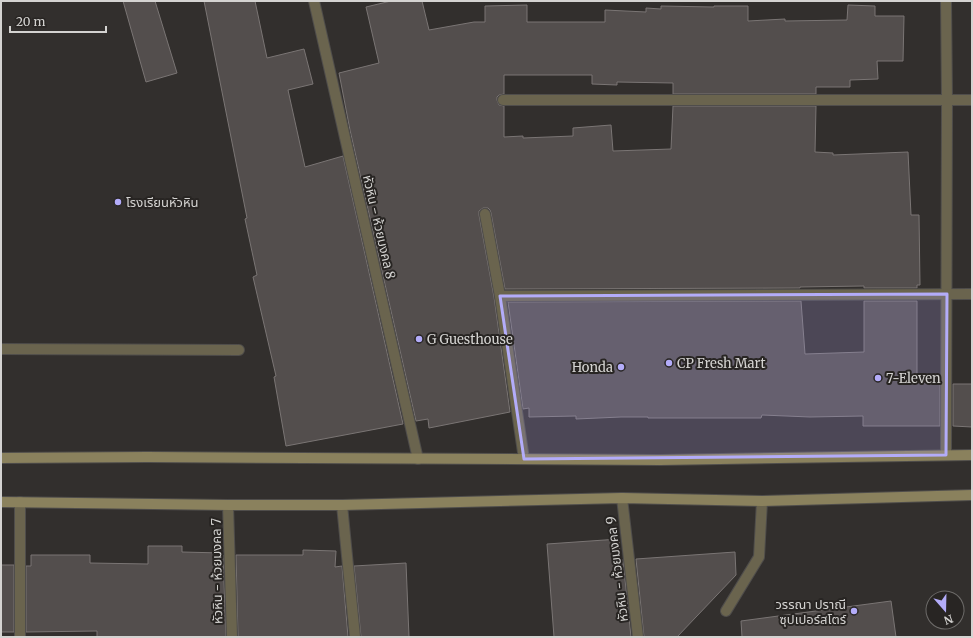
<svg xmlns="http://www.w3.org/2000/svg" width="973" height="638" font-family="Merriweather,'Noto Sans Thai',serif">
	<rect width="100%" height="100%" fill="#322f2d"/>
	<g fill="#534e4d" stroke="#7a7574">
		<path d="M123 1H155L177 73 146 82Z"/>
		<path d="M204 1H255L267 58 304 49 313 84 288 90 305 167 343 156 403 424 286 446 274 377 276 376 253 277 257 275 245 219 247 218Z"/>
		<path d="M391 1H422L429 30 474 22H485V6L527 5V22H605V10L646 12V8L661 9V6L714 7V6H748V21L785 19V21L847 20 848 5 875 6V16H904L903 61H877L878 79 850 80V87H816V94H673V83L617 82V85L592 84V75H504V94L499 95 497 97V100L499 105 504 106V137L523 136V138L573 136V128L611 125 613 151 671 149 673 106H816L815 152 833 153V155L908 152 911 215H919L920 285H917V288H864V286L800 287V288L505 289 491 213 490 210 488 208H483L479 211V215L494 297 510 412 429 428 428 419 416 421 350 130 339 73 379 63 366 7Z"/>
		<path d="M801 301 805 354 864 352V301H917V383L940 384V426H863V416L810 417 762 415 761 418H648V417H621L576 419V416L529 417V408L523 409 508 302Z"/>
		<path d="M953 384H972V427L953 426Z"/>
		<path d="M619 539 620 560H623L631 637H554L547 544Z"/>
		<path d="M148 546H182V552L222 553V555H223L226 637H97V631L26 632V566H31V555H90V563L148 564Z"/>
		<path d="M303 550 336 551 335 567 342 566 348 637H238L236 555H303Z"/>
		<path d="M735 552 736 575 677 637H644L636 559Z"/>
		<path d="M406 563 409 637H361L354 566Z"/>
		<rect x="1" y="565" width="13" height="67"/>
		<path d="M891 601 896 637H742L741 621Z"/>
	</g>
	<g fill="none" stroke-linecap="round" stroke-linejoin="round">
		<g stroke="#4f4d4b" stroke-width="12">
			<g id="lane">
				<path d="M1 349 239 350"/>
				<path d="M726 611 759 557 762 501"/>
			</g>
		</g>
		<g stroke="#4f4d4b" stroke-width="12">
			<g id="street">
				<path d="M314 1 418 459"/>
				<path d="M946 1 947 100 946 455"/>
				<path d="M503 100H972"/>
				<path d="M485 214 500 296 524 459"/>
				<path d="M500 296 972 294"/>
				<path d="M622 498 638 637"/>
				<path d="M228 505 232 637"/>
				<path d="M342 505 355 637"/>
				<path d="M20 637V502"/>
			</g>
		</g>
		<g stroke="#4f4d4b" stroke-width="12">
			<g id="secondary">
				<path d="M1 458 147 457 660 460 972 455"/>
				<path d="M1 502 228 505H342L622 498 762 501 972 495"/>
			</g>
		</g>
		<use href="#lane" stroke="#6a644e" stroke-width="10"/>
		<use href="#street" stroke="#6a644e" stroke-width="10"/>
		<use href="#secondary" stroke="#8a815d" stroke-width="10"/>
	</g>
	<path fill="#b3acf9" fill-opacity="0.2" stroke="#b3acf9" stroke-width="3" stroke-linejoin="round" d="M947 294 946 455 524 459 500 296Z"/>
	<g fill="#b3acf9" stroke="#282523" stroke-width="1.5">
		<circle cx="118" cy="202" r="4"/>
		<circle cx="419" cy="339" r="4"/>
		<circle cx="669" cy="363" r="4"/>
		<circle cx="621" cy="367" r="4"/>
		<circle cx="878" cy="378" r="4"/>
		<circle cx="854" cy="611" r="4"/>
	</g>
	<g text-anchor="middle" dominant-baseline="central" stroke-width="4" stroke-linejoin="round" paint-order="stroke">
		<g font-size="13" fill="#d4d3d1" stroke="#282523" text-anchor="start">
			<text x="126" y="202">โรงเรียนหัวหิน</text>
			<text x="427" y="339">G Guesthouse</text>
			<text x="677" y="363">CP Fresh Mart</text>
			<text x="613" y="367" text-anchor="end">Honda</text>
			<text x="886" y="378">7-Eleven</text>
			<text x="846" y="604" text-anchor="end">วรรณา ปราณี<tspan x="846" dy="15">ซุปเปอร์สโตร์</tspan></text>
		</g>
		<g font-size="13" fill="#d4d3d1" stroke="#282523">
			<text transform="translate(379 227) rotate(77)">หัวหิน - ห้วยมงคล 8</text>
			<text transform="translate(617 569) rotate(-97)">หัวหิน - ห้วยมงคล 9</text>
			<text transform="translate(217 571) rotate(-91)">หัวหิน - ห้วยมงคล 7</text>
		</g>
	</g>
	<rect width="973" height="638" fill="none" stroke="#d4d3d1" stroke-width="4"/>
	<g transform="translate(945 610) rotate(160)"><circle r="19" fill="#282523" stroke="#6d6b69"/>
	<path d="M0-3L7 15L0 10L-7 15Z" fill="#b3acf9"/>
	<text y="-6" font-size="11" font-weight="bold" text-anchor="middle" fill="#d4d3d1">N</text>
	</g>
	<path d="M10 26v6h96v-6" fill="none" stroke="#d4d3d1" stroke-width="2"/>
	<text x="16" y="26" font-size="12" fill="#d4d3d1" stroke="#282523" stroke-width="3" paint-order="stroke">20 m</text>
</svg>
